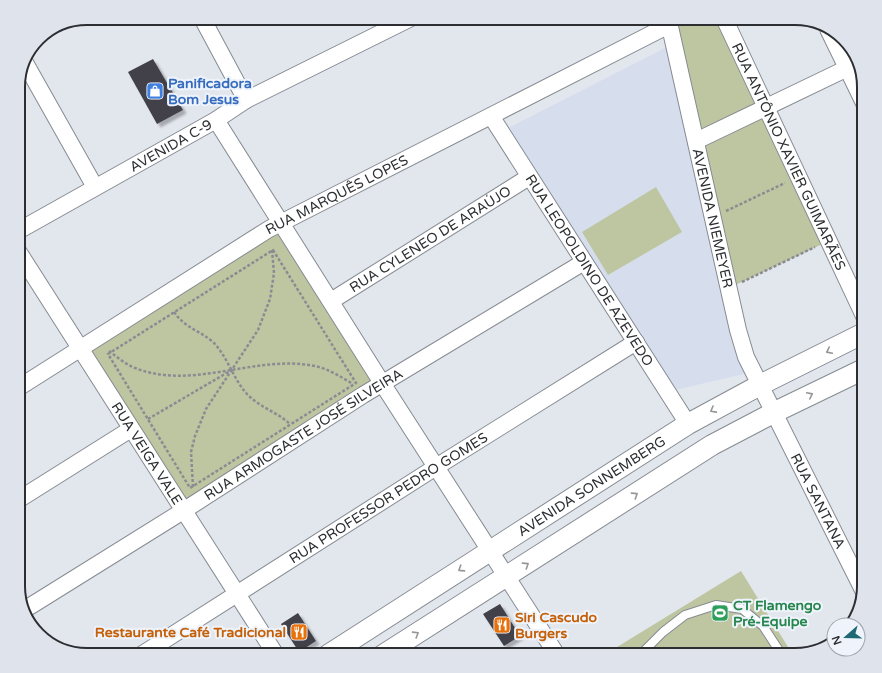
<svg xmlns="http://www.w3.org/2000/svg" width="882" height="673" font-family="'Varela Round',sans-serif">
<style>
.built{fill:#d6deed}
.green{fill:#bec6a1}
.building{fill:#424148;filter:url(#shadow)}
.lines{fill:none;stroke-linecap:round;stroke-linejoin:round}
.service-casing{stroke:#868b92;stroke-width:10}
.minor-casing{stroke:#868b92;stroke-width:18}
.tertiary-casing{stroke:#868b92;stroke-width:22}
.path{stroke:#898d92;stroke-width:2.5;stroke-dasharray:3 2;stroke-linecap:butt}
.service{stroke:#fff;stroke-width:8}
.minor{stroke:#fff;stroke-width:16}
.tertiary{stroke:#fff;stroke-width:20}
.oneway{stroke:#969698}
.labels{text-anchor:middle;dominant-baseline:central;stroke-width:4;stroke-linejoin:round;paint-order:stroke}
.shop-label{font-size:14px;font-weight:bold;fill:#366cbe;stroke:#eff4fc;text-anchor:start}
.street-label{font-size:14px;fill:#2c2e31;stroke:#eff4fc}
.leisure-label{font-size:14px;font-weight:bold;fill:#27864d;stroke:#eff4fc;text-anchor:start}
.food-label{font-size:14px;font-weight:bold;fill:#c56008;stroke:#eff4fc;text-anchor:start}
.rim{fill:none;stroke:#2c2e31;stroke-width:2}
</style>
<defs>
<filter id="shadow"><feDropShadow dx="3.5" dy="3.5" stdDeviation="1" flood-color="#0004"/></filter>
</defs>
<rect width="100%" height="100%" fill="#e2e7ee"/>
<path class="built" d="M667,47L748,373L675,390L508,128Z"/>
<path class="green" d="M668,18H724L829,241L729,288Z
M656,187L682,232L608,275L582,232Z
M277,232L373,383L186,503L89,350Z
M741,571L793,655H604Z"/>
<path class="building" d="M153,59L183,110L157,124L128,72Z
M500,604L520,636L504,646L483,614Z
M298,613L316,641L299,652L281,624Z"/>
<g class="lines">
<g class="service-casing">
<path id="service" d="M640,655L663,632L685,615L716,605L742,609L763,626L782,655"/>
</g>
<g class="minor-casing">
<g id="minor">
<path d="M202,18L246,100"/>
<path id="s1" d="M668,18L738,330L746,357L863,590"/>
<path id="s2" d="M724,18L864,316"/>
<path d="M828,29L864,103"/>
<path d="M24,61L95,187"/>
<path id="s3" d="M491,116L688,424"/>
<path d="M216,120L382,383L557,655"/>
<path d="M696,141L858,63"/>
<path id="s4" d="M18,231L216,120L246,100L411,18"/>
<path id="s5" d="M18,251L276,655"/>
<path id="s6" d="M331,301L529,177"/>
<path id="s7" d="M18,388L269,229L669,25"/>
<path d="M18,500L131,429"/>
<path id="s8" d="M24,610L183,511L363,395L584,262"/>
<path id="s9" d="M141,655L436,467L636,342"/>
</g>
</g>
<g class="tertiary-casing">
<g id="tertiary">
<path id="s10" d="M328,655L688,424L760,385L864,333"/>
<path d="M383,655L712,445L775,412L864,369"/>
</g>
</g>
<path class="path" d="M726,211L785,183
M273,250L356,383L190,488L108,354Z
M742,282L815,247
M174,312C185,328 199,330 213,342C228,357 233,379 247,394C259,407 277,412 290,424
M109,351C117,357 125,364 135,368C193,391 255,354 315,366C329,369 341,377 353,384
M148,419L230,371
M193,487L191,452L195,436L206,409L258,330L270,299L274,273L272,250"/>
<use href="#service" class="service"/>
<use href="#minor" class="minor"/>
<use href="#tertiary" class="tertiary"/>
</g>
<defs><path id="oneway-chevron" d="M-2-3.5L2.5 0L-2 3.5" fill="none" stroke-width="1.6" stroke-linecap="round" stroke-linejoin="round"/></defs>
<g class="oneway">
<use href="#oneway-chevron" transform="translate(829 351) rotate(154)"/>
<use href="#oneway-chevron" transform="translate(810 395) rotate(-26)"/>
<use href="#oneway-chevron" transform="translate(713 410) rotate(151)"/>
<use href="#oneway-chevron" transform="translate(635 495) rotate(-33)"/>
<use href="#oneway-chevron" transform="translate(526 565) rotate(-33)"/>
<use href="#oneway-chevron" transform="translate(461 569) rotate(147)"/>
<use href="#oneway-chevron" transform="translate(416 634) rotate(-32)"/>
</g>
<defs>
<g id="shop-square" transform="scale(0.9)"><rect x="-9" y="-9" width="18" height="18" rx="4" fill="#3f7fe0" stroke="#eff4fc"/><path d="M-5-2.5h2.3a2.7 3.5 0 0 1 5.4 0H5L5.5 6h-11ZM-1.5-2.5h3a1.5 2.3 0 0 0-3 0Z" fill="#fff"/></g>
<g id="stadium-square" transform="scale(0.9)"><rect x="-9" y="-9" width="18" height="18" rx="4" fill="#2e9e5b" stroke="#eff4fc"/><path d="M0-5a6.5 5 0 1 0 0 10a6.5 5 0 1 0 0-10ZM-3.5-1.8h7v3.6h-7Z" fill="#fff"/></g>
<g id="restaurant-square" transform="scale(0.9)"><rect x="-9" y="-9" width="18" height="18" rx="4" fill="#e8710a" stroke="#eff4fc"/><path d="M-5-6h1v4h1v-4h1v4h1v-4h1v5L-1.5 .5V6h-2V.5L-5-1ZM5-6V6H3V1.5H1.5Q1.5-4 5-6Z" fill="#fff"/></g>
</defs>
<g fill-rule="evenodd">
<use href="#shop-square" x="155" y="91"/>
<use href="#stadium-square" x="720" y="613"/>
<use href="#restaurant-square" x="502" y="625"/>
<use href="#restaurant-square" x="299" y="632"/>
</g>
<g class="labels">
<g class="shop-label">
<text x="168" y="83">Panificadora<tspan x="168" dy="16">Bom Jesus</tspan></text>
</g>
<g class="street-label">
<text stroke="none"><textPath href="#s4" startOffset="175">AVENIDA C-9</textPath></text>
<text stroke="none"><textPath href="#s2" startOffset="153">RUA ANTÔNIO XAVIER GUIMARÃES</textPath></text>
<text stroke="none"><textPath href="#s7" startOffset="373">RUA MARQUÊS LOPES</textPath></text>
<text stroke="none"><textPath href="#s1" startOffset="205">AVENIDA NIEMEYER</textPath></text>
<text stroke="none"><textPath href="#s6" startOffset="117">RUA CYLENEO DE ARAÚJO</textPath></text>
<text stroke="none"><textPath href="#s3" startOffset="183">RUA LEOPOLDINO DE AZEVEDO</textPath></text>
<text stroke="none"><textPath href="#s8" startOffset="330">RUA ARMOGASTE JOSÉ SILVEIRA</textPath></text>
<text stroke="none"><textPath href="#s5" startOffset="240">RUA VEIGA VALE</textPath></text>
<text stroke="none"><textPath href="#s10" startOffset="313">AVENIDA SONNEMBERG</textPath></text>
<text stroke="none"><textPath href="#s9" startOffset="293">RUA PROFESSOR PEDRO GOMES</textPath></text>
<text stroke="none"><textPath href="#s1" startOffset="509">RUA SANTANA</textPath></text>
</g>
<g class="leisure-label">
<text x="733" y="605">CT Flamengo<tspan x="733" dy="16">Pré-Equipe</tspan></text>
</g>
<g class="food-label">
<text x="515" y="617">Siri Cascudo<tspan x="515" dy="16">Burgers</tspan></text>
<text x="286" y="632" text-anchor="end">Restaurante Café Tradicional</text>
</g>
</g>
<path d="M0 0H882V673H0ZM87 25H795A62 62 0 0 1 857 87V586A62 62 0 0 1 795 648H87A62 62 0 0 1 25 586V87A62 62 0 0 1 87 25Z" fill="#dfe4ec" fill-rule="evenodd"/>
<path class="rim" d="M87 25H795A62 62 0 0 1 857 87V586A62 62 0 0 1 795 648H87A62 62 0 0 1 25 586V87A62 62 0 0 1 87 25Z"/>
<g transform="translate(846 637) rotate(250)"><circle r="19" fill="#eff4fc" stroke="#a1a5ab"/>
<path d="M0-3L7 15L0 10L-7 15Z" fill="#1e6973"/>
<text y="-6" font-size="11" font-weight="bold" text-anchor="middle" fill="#2c2e31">N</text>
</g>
</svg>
